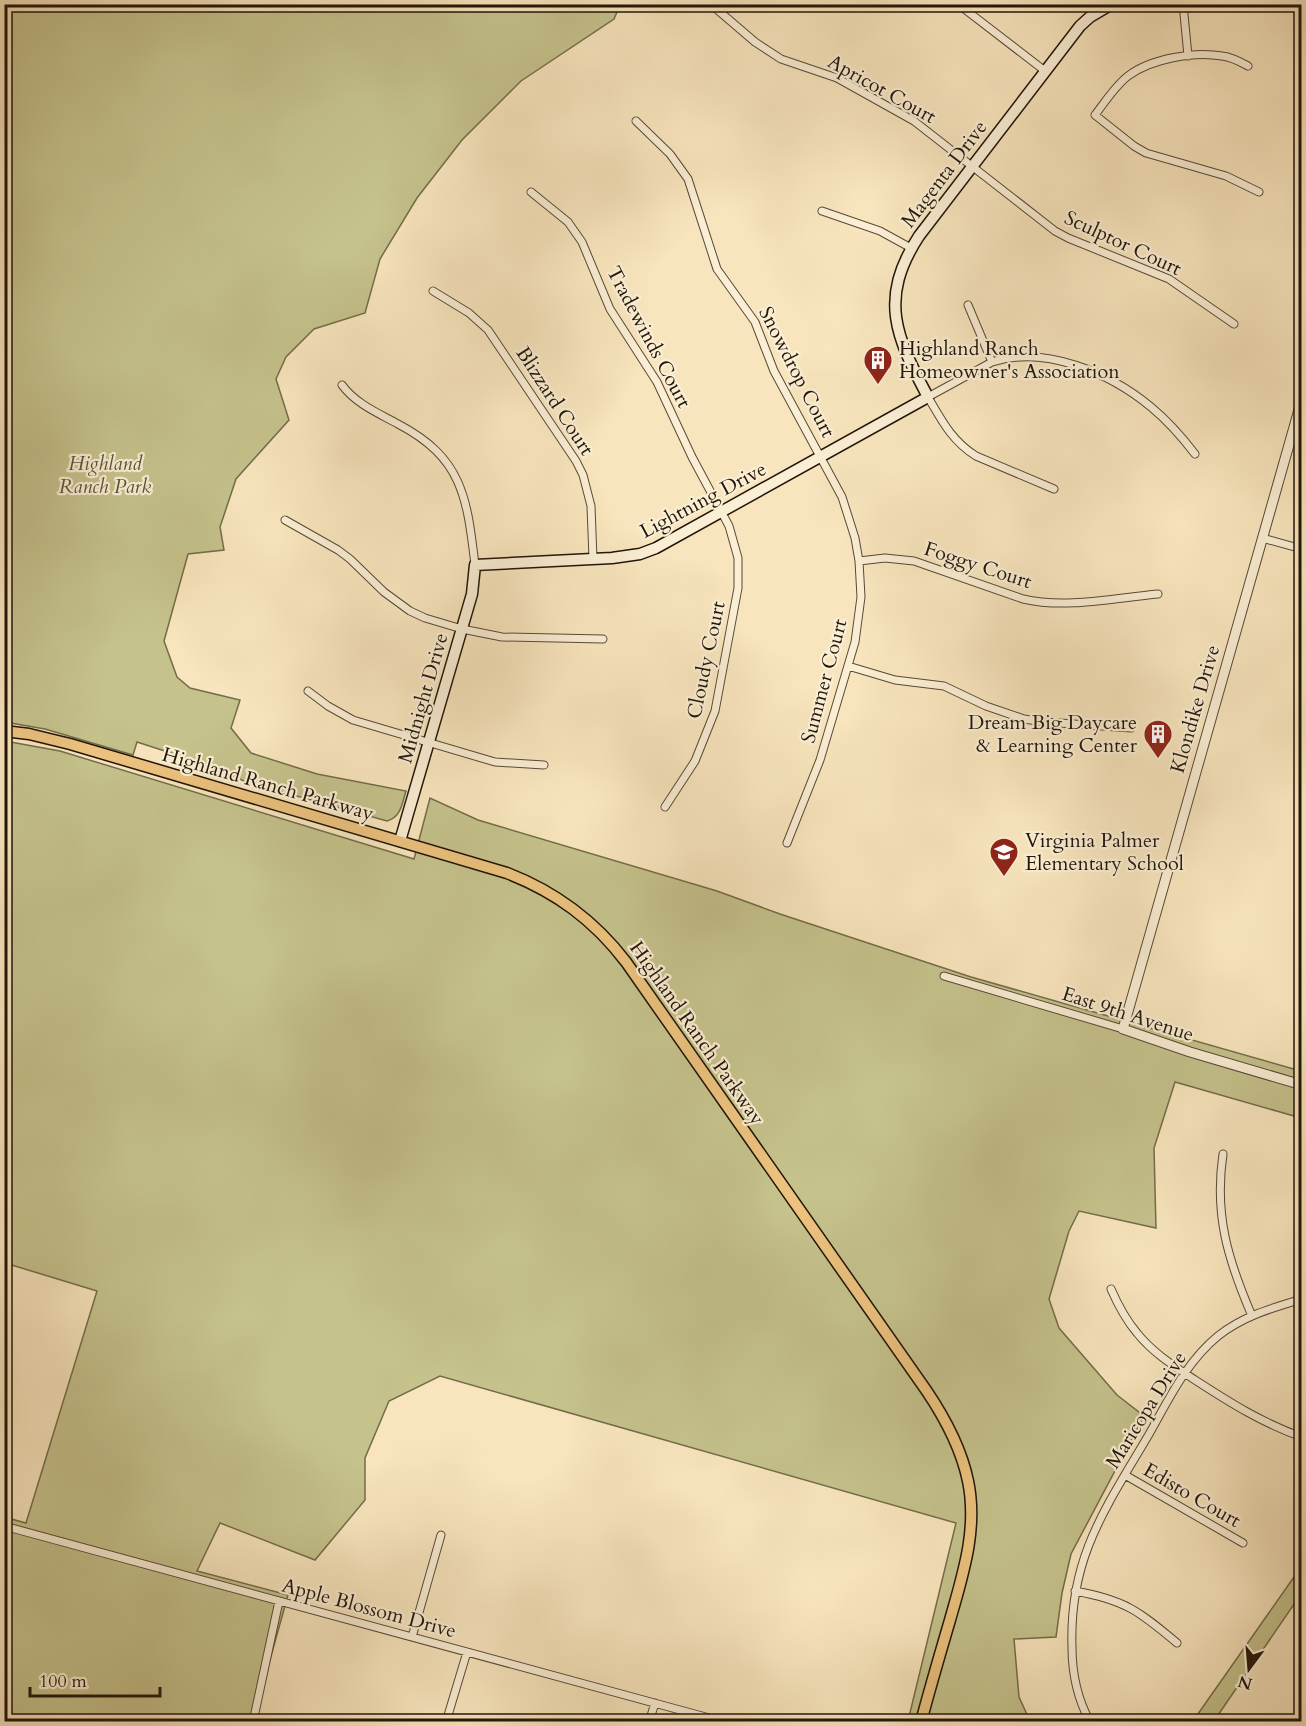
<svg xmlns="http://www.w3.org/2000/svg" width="1306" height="1726" font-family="Cardo,serif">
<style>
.green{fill:#c5c28c;stroke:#736c4a;stroke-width:1.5}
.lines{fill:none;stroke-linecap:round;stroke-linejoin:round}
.minor-casing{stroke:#574935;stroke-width:9}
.tertiary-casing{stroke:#574935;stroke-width:11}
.secondary-casing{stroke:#211508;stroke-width:13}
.primary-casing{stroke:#211508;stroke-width:13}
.minor{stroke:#faeed4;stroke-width:7}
.tertiary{stroke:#faeed4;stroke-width:9}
.secondary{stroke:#faeed4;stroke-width:10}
.primary{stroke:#ecc27e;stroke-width:10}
.labels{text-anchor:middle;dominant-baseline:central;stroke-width:4.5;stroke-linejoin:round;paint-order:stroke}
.street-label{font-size:20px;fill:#211508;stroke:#faeed4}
.poi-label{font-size:20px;fill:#211508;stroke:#faeed4;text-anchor:start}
.park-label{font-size:20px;font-style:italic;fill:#5a5236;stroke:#faeed4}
</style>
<rect width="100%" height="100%" fill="#f8e5bd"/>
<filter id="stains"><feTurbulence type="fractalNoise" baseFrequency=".00333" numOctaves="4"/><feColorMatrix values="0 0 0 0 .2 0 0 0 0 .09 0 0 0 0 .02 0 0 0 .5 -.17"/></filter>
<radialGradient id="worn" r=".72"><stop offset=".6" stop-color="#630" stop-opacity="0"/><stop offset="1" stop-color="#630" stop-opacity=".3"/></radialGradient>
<path class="green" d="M4,5H620L614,19L521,81L462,140L417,198L380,259L365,313L314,329L286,357L276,379L289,420L236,479L220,527L224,550L188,554L164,641L177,677L190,688L240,700L231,728L251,753L317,774L406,791C402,804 401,817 387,821L246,782L211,766L137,742L133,755L45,729L5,722Z
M5,741L60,751L414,859L430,798L478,820L717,891L780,914L971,977L1301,1071V1118L1175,1082L1154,1148L1156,1228L1079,1211L1069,1231L1049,1299L1059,1328L1117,1395L1144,1416L1071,1554L1062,1593L1056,1637L1014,1639L1019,1697L1030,1721H908L956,1523L440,1376L389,1401L365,1458V1500L315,1560L220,1523L197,1571L288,1595L253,1721H5L4,1517L26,1523L97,1291L5,1263Z
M1301,1567V1594L1214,1721H1193Z"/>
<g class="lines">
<g class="minor-casing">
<path id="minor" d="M958,4L1045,71
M1183,4L1188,56
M713,6L755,42L781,59L837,78L914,121L1055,231L1068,238L1169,279L1234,324
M1248,66C1239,61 1231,57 1222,56C1194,51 1150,59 1128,76C1115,86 1105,102 1095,115L1134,146L1146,153L1226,176L1259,192
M636,121L670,154L688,179L717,269L755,322L774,371L842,497L855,538L859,561L861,597L855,642L820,760L787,843
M531,192L568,222L582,242L610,309L657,382L692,457L729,526L738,558V588L715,711L695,761L665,807
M822,211L880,231L911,248
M433,291L469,313L488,330L576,461L583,475L591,506L593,559
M968,305L992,362
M342,385C356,404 378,413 398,424C463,458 467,498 475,565
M1054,489L976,456C952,441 942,421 928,397L992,362C1045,345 1110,373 1151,407C1168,421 1182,437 1195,454
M285,520L338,550L350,559L384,592L410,611L425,618L462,629L502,637L603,639
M1262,538L1302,549
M859,561L885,558L914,561L1023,599C1066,609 1114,598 1158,594
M848,666L895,680L944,686L986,706L1024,719L1045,722L1131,728
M308,691L328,706L353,720L495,762L544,765
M944,976L1123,1029
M1223,1154C1214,1215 1228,1260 1252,1316
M1111,1289C1118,1305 1126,1320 1137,1333C1153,1353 1174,1366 1195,1380C1229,1402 1262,1423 1302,1437
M1125,1475L1243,1543
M4,1526L724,1722
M1075,1591C1125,1600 1139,1611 1177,1643
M412,1637L441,1535
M1301,1696H1302
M253,1722L279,1601
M446,1722L467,1652
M649,1722L655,1703
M1090,1722C1077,1698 1072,1674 1072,1647C1069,1558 1105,1509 1148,1436C1168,1401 1186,1362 1218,1336C1243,1316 1272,1308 1302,1299"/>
</g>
<g class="tertiary-casing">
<path id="tertiary" d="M1302,399L1123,1029L1190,1052L1302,1085"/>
</g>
<g class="secondary-casing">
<path id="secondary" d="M400,841L472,594L475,565L612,558L640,554L656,548L928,397C896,337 878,299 919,236L1080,26L1090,17L1112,4"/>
</g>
<g class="primary-casing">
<path id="primary" d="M4,731L29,734L70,744L507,873C556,892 594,920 626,962L926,1390C945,1418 961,1447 968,1481C978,1529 963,1574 950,1620C940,1654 930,1688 921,1722"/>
</g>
<use href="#minor" class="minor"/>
<use href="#tertiary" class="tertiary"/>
<use href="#secondary" class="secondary"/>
<use href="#primary" class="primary"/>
</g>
<defs>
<g id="building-pin" transform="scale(1.5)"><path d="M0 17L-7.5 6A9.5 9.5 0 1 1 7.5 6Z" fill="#8f2418" stroke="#faeed4"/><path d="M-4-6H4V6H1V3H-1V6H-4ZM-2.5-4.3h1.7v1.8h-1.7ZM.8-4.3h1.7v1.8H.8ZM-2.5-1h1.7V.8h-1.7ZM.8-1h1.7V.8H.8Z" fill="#fff"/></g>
<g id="school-pin" transform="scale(1.5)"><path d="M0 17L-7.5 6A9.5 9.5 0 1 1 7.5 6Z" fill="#8f2418" stroke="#faeed4"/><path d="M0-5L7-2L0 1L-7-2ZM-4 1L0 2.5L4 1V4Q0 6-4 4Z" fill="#fff"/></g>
</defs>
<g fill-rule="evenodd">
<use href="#building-pin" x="878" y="360"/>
<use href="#building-pin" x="1158" y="734"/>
<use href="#school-pin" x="1004" y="852"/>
</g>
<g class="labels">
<g class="street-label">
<text transform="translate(882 89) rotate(29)">Apricot Court</text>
<text transform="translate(944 174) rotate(-53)">Magenta Drive</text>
<text transform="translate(1123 243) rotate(25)">Sculptor Court</text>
<text transform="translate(649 337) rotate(62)">Tradewinds Court</text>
<text transform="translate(797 372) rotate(63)">Snowdrop Court</text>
<text transform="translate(555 401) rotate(57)">Blizzard Court</text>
<text transform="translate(703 500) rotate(-28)">Lightning Drive</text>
<text transform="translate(978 565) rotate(18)">Foggy Court</text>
<text transform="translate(706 660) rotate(-78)">Cloudy Court</text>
<text transform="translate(824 681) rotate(-75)">Summer Court</text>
<text transform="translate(423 698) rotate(-74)">Midnight Drive</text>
<text transform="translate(1195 709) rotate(-74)">Klondike Drive</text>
<text transform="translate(268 784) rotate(16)">Highland Ranch Parkway</text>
<text transform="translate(1128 1014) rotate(18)">East 9th Avenue</text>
<text transform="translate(697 1033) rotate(55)">Highland Ranch Parkway</text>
<text transform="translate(1146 1410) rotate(-58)">Maricopa Drive</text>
<text transform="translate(1192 1495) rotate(30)">Edisto Court</text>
<text transform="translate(369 1608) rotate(15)">Apple Blossom Drive</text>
</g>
<g class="poi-label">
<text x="899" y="348">Highland Ranch<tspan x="899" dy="23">Homeowner's Association</tspan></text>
<text x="1137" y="722" text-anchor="end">Dream Big Daycare<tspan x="1137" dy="23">&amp; Learning Center</tspan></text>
<text x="1025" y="840">Virginia Palmer<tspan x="1025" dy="23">Elementary School</tspan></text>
</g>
<g class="park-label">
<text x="105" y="463">Highland<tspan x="105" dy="23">Ranch Park</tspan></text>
</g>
</g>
<rect width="1306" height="1726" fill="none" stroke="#f8e5bd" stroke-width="24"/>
<rect x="6" y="6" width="1294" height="1714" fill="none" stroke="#211508" stroke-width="3"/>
<rect x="12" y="12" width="1282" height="1702" fill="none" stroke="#211508" stroke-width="1.5"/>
<g transform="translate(1249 1669) rotate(196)" stroke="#faeed4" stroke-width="4.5" paint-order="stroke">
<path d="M0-4.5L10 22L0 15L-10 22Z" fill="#211508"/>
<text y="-9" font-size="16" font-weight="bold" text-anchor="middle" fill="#211508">N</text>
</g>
<path d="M30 1687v9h130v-9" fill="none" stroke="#211508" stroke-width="3"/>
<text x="39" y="1687" font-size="18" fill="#211508" stroke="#faeed4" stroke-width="4.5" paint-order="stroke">100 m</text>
<rect width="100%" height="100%" filter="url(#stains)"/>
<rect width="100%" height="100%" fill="url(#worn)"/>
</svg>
